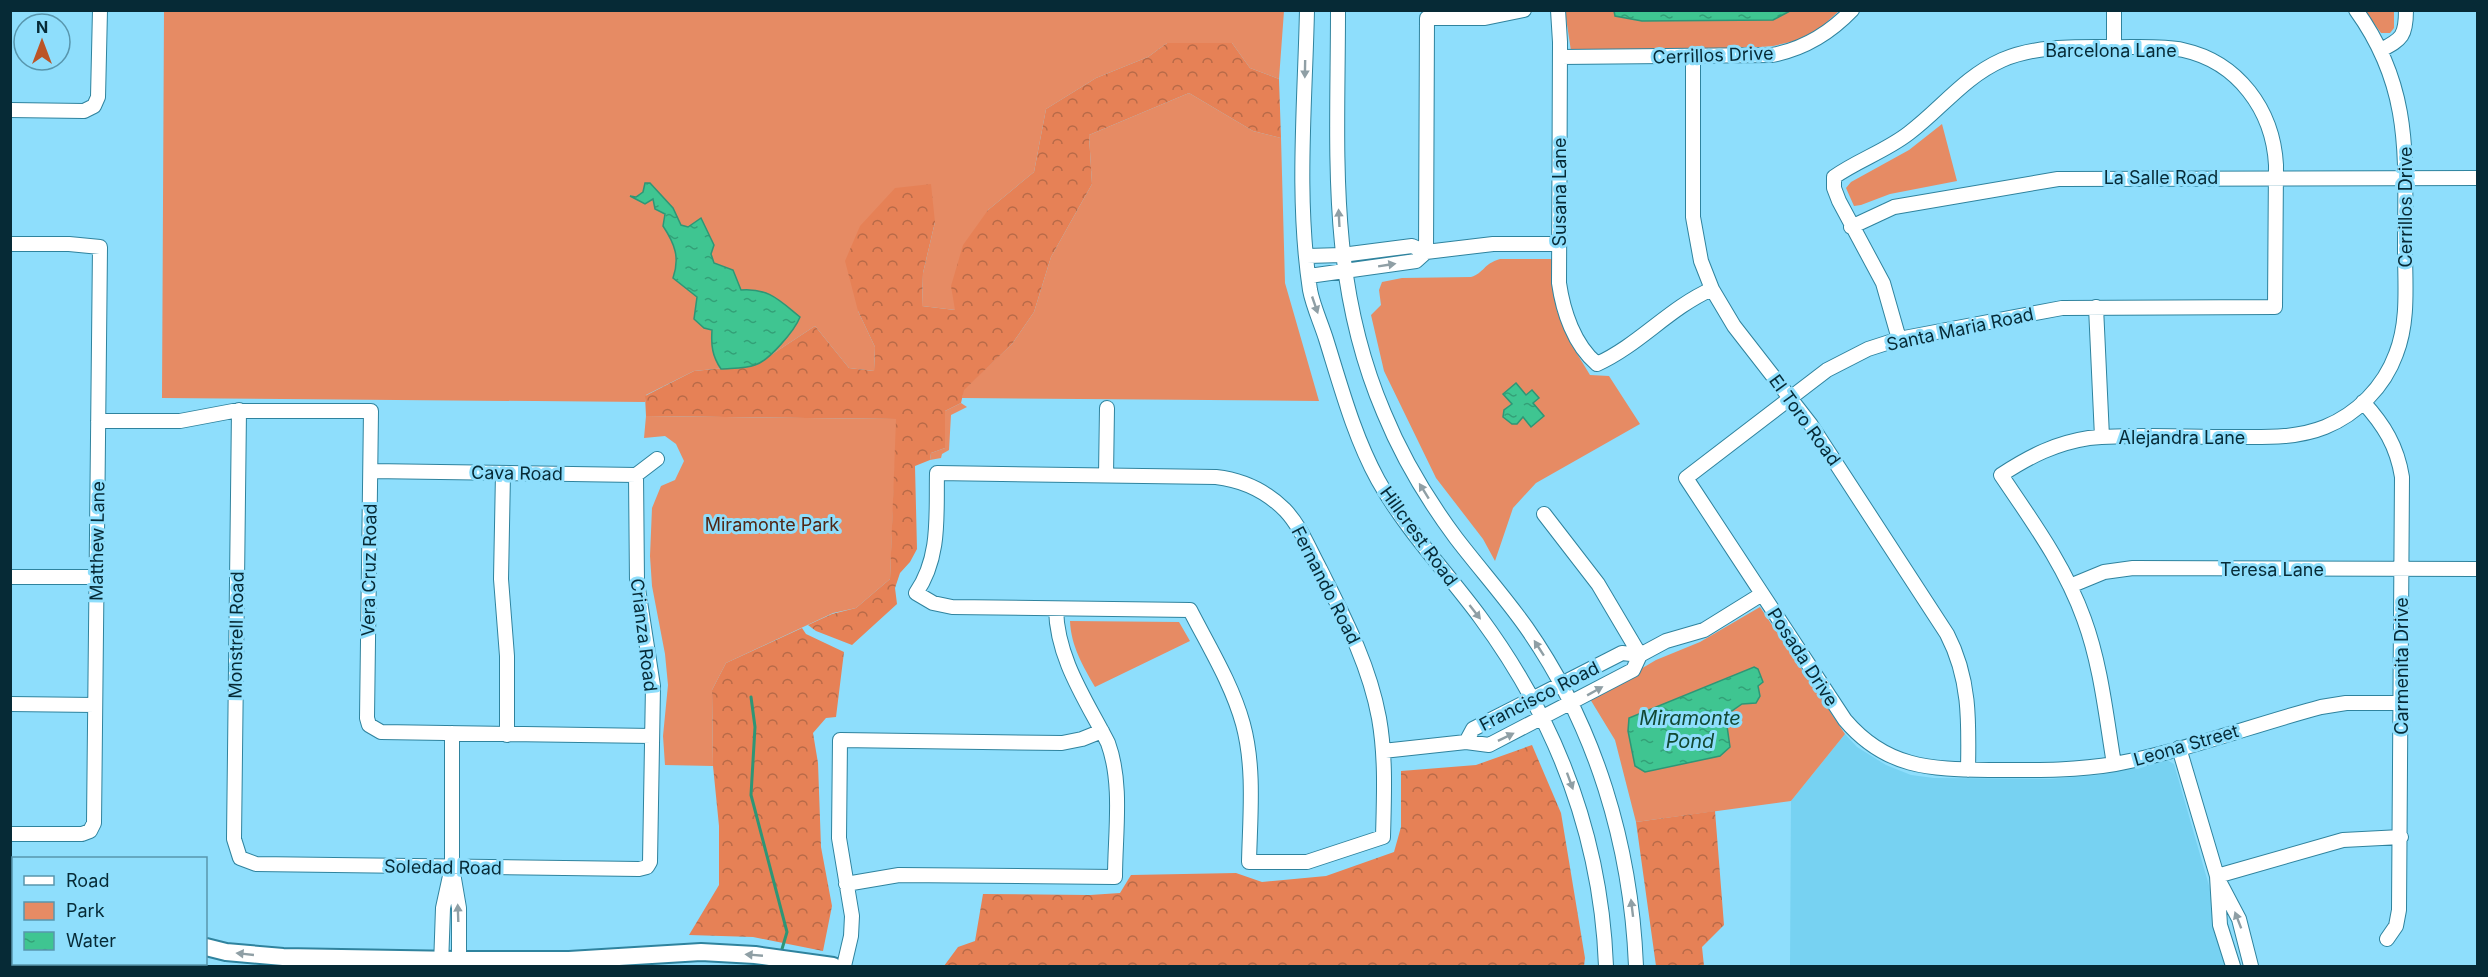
<svg xmlns="http://www.w3.org/2000/svg" width="2488" height="977" font-family="Inter,sans-serif">
<style>
.built{fill:#77d2f2}
.green{fill:#e68b64}
.forest{fill:url(#forest-crowns)}
.water{fill:url(#water-ripples);stroke:#2e9676;stroke-width:1.5}
.lines{fill:none;stroke-linecap:round;stroke-linejoin:round}
.stream{stroke:#2e9676;stroke-width:3}
.minor-casing{stroke:#2f839e;stroke-width:16}
.major-casing{stroke:#2f839e;stroke-width:20}
.minor{stroke:#fff;stroke-width:14}
.major{stroke:#fff;stroke-width:16}
.oneway{fill:#8f9fa5}
.labels{text-anchor:middle;dominant-baseline:central;stroke-width:6;stroke-linejoin:round;paint-order:stroke}
.street-label{font-size:18px;fill:#062a36;stroke:#8edefc}
.park-label{font-size:18px;fill:#502716;stroke:#8edefc}
.water-label{font-size:20px;font-style:italic;fill:#134934;stroke:#8edefc}
</style>
<defs>
<pattern id="forest-crowns" width="20" height="18" patternUnits="userSpaceOnUse" patternTransform="scale(1.5)"><rect width="20" height="18" fill="#e68156"/><path d="M2 6a3 3 0 1 1 6 0M12 15a3 3 0 1 1 6 0" fill="none" stroke="#b86a48"/></pattern>
<pattern id="water-ripples" width="26" height="14" patternUnits="userSpaceOnUse" patternTransform="scale(1.5)"><rect width="26" height="14" fill="#3fc591"/><path d="M2 4q2-2 4 0t4 0M15 11q2-2 4 0t4 0" fill="none" stroke="#33a077"/></pattern>
</defs>
<rect width="100%" height="100%" fill="#8edefc"/>
<path class="built" d="M1845,734L1857,747L1886,765L1911,775L1934,778L2050,779L2099,775L2167,760L2174,764L2216,910L2228,966H1790L1791,801Z"/>
<path class="green" d="M164,11H1284L1279,79L1250,68L1232,43H1167L1148,57L1096,78L1046,109L1034,172L988,210L955,310L922,306L923,273L935,222L858,311L875,347L874,371L849,368L815,326L756,365L694,371L646,395L645,402L162,398Z
M1565,11H1839L1819,29L1795,41L1773,46L1737,49L1571,51Z
M2365,11H2394V28L2390,33H2381Z
M1189,93L1253,131L1281,138L1285,283L1319,401L962,398L963,390L1012,344L1034,312L1051,257L1092,184L1089,135Z
M1942,124L1957,181L1890,194L1861,205L1854,206L1846,188L1851,182L1909,150Z
M1500,259H1552L1557,311L1576,352L1590,375L1609,376L1640,424L1536,483L1513,508L1495,561L1483,539L1436,478L1384,371L1371,315L1381,305L1379,290L1382,282L1402,278L1471,277C1484,273 1483,264 1500,259Z
M961,403L967,407L951,415L949,450L942,454L941,458L930,460L931,453L945,448V411Z
M646,416L897,419L890,579L856,608L833,613L726,663L712,690L713,766L665,765L663,736L668,685L665,654L652,586L650,556L652,508L661,486L675,480L684,461L676,444L665,436L644,438Z
M1760,607L1845,734L1791,801L1636,822L1615,740L1590,699L1656,660L1700,642Z
M1070,621L1179,622L1190,641L1095,687C1083,666 1071,646 1070,621Z"/>
<path class="forest" d="M1167,43H1232L1250,68L1279,79L1281,138L1253,131L1189,93L1089,135L1092,184L1051,257L1034,312L1012,344L964,390L961,403L945,411V448L931,453L930,460L915,466L917,549L910,562L900,573L895,588L897,604L852,645L816,631L808,625L832,614L856,608L890,579L896,419L646,416L645,396L694,371L756,365L815,326L849,368L874,371L875,347L858,311L845,261L860,226L895,188L931,184L935,222L923,273L922,306L955,310L951,286L963,245L988,210L1034,172L1046,109L1096,78L1148,57Z
M802,628L806,634L844,652L836,717L826,718L813,733L818,763L821,847L832,906L823,951L753,937L689,935L719,885V826L713,766L712,690L726,663Z
M1532,745L1561,813L1585,958L1584,966H944L958,947L975,941L983,894L1090,895L1120,893L1131,875L1236,873L1262,882L1326,876L1394,852L1401,827V771L1476,765Z
M1715,811L1724,925L1702,947L1704,966H1656L1636,822Z"/>
<path class="water" d="M1614,11V10L1790,11L1773,20L1642,21L1615,16Z
M645,183H650L673,208L681,225L688,227L701,218L714,245L711,254L714,263L733,270L741,290C769,288 779,300 800,317C795,330 769,361 755,365C745,369 731,368 721,369C712,356 711,345 712,330L704,328L694,319L697,297L673,278C680,258 675,244 663,226L665,214L655,209L653,199L645,204L630,196L636,197L643,192Z
M1516,383L1526,395L1532,390L1539,398L1533,403L1544,416L1531,427L1523,417L1517,424H1512L1503,417L1504,410L1512,404L1503,394Z
M1754,667L1758,669L1763,682L1758,686L1760,696L1756,703L1742,704L1729,713L1727,726L1730,747L1720,756L1645,772L1635,766L1628,731L1629,718Z"/>
<g class="lines">
<path class="stream" d="M751,697L755,727L751,795L787,932L782,949"/>
<g class="minor-casing">
<path id="minor" d="M1307,10C1305,103 1296,198 1310,290C1313,306 1321,323 1326,339C1341,387 1354,436 1378,480C1406,530 1446,571 1480,617C1556,720 1601,837 1606,966
M1338,10C1338,151 1327,280 1384,413C1402,457 1427,499 1456,538C1479,568 1504,596 1526,627C1596,727 1631,845 1636,966
M1558,10L1560,42L1559,283C1563,311 1574,345 1597,364C1639,345 1669,308 1712,289
M2114,48V10
M2381,50C2402,39 2406,36 2406,10
M1560,57L1772,55C1804,49 1829,34 1852,10
M1693,57V217L1701,261L1712,289L1734,326L1811,425L1947,634C1970,678 1969,721 1968,770
M10,110L84,111L94,106L98,97L100,10
M1851,227L1894,207L2058,179L2478,178
M10,244H69L100,247L94,823L90,831L82,834H10
M1426,252L1427,18H1485L1524,10
M1307,256L1342,255L1412,246L1426,252L1493,244H1559
M1309,276L1416,261L1426,252
M2096,307L2102,437
M1899,339L1883,283L1839,201L1834,188V177C1858,160 1886,151 1909,133C1941,109 1964,77 2002,60C2035,46 2070,47 2105,47C2131,48 2158,45 2183,50C2238,62 2273,110 2276,165L2275,307L2062,308L1899,339L1868,349L1827,370L1686,478L1845,720C1886,768 1929,769 1989,770C2031,770 2073,771 2115,764C2185,751 2253,725 2321,707L2346,703H2401
M2363,402C2384,425 2397,446 2402,477L2399,910L2396,926L2387,939
M239,410L234,839L240,858L256,864L639,869L647,867L650,862L653,686L637,582L636,475
M98,421H180L233,411H371L367,718L369,725L381,732L652,736
M371,471L636,475L657,459
M503,473L501,579L507,656V735
M937,473L1216,477C1242,480 1266,491 1285,510C1301,527 1309,549 1320,569C1344,617 1369,664 1379,718C1386,758 1384,797 1383,837L1307,862H1249C1250,817 1255,768 1243,724C1232,684 1209,647 1190,610L952,607L933,603L916,593C941,557 936,514 937,473Z
M1106,475L1107,408
M1544,514L1598,584L1640,655
M10,577H96
M2070,586L2104,572L2133,568L2478,569
M10,704L95,705
M452,733V867L459,908V966
M1466,742L1473,729L1622,653L1640,655L1666,641L1704,630L1762,594
M2179,748L2217,876L2220,925L2233,966
M1383,751L1466,742L1489,745L1633,670L1640,655
M2114,764C2106,716 2101,665 2084,619C2065,566 2032,521 2001,475C2030,456 2056,443 2089,438C2136,434 2184,437 2231,437C2263,437 2295,439 2325,427C2357,414 2384,387 2396,354C2409,321 2405,284 2405,250C2405,158 2413,89 2356,10
M2217,876L2343,840L2401,837
M2219,881L2239,919L2251,966
M846,884L899,875L1115,877C1115,834 1123,784 1108,743C1086,700 1057,659 1056,609
M441,966L443,908L450,876
M844,966L851,936L852,916L839,838L840,740L1062,743L1082,739L1102,731"/>
</g>
<g class="major-casing">
<path id="major" d="M10,915L14,916
M10,945L14,946
M206,947L226,952L283,957L459,960H569L701,952L755,955L833,966
M123,964L134,966"/>
</g>
<use href="#minor" class="minor"/>
<use href="#major" class="major"/>
</g>
<defs><path id="oneway-solid" d="M-6-.8H1V-3.2L6.5 0L1 3.2V.8H-6Z" transform="scale(1.5)"/></defs>
<g class="oneway">
<use href="#oneway-solid" transform="translate(1305 69) rotate(91)"/>
<use href="#oneway-solid" transform="translate(1339 218) rotate(-93)"/>
<use href="#oneway-solid" transform="translate(1387 265) rotate(-9)"/>
<use href="#oneway-solid" transform="translate(1315 305) rotate(71)"/>
<use href="#oneway-solid" transform="translate(1424 491) rotate(-122)"/>
<use href="#oneway-solid" transform="translate(1475 612) rotate(52)"/>
<use href="#oneway-solid" transform="translate(1539 648) rotate(-123)"/>
<use href="#oneway-solid" transform="translate(1595 691) rotate(-29)"/>
<use href="#oneway-solid" transform="translate(1506 737) rotate(-26)"/>
<use href="#oneway-solid" transform="translate(1570 781) rotate(70)"/>
<use href="#oneway-solid" transform="translate(1632 908) rotate(-97)"/>
<use href="#oneway-solid" transform="translate(458 913) rotate(-92)"/>
<use href="#oneway-solid" transform="translate(2238 920) rotate(-111)"/>
<use href="#oneway-solid" transform="translate(245 954) rotate(-174)"/>
<use href="#oneway-solid" transform="translate(754 955) rotate(-175)"/>
</g>
<g class="labels">
<g class="street-label">
<text x="2111" y="50">Barcelona Lane</text>
<text transform="translate(1713 55) rotate(-2)">Cerrillos Drive</text>
<text x="2161" y="177">La Salle Road</text>
<text transform="translate(1559 192) rotate(-90)">Susana Lane</text>
<text transform="translate(2405 207) rotate(-90)">Cerrillos Drive</text>
<text transform="translate(1960 329) rotate(-12)">Santa Maria Road</text>
<text transform="translate(1805 420) rotate(54)">El Toro Road</text>
<text x="2182" y="437">Alejandra Lane</text>
<text transform="translate(517 473) rotate(1)">Cava Road</text>
<text transform="translate(1419 536) rotate(54)">Hillcrest Road</text>
<text transform="translate(97 541) rotate(-89)">Matthew Lane</text>
<text x="2272" y="569">Teresa Lane</text>
<text transform="translate(369 570) rotate(-89)">Vera Cruz Road</text>
<text transform="translate(1326 585) rotate(63)">Fernando Road</text>
<text transform="translate(236 635) rotate(-89)">Monstrell Road</text>
<text transform="translate(644 635) rotate(83)">Crianza Road</text>
<text transform="translate(1803 657) rotate(57)">Posada Drive</text>
<text transform="translate(2401 666) rotate(-90)">Carmenita Drive</text>
<text transform="translate(1539 696) rotate(-27)">Francisco Road</text>
<text transform="translate(2186 745) rotate(-16)">Leona Street</text>
<text transform="translate(443 867) rotate(1)">Soledad Road</text>
</g>
<g class="park-label">
<text x="772" y="524">Miramonte Park</text>
</g>
<g class="water-label">
<text x="1690" y="718">Miramonte<tspan x="1690" dy="23">Pond</tspan></text>
</g>
</g>
<rect width="2488" height="977" fill="none" stroke="#062a36" stroke-width="24"/>
<rect x="12" y="857" width="195" height="108" fill="#8edefc" stroke="#5896ad" stroke-width="1.5"/>
<rect x="24" y="876" width="30" height="9" fill="#ffffff" stroke="#5896ad" stroke-width="1.5"/>
<text x="66" y="887" font-size="18" fill="#062a36">Road</text>
<rect x="24" y="902" width="30" height="18" fill="#e68b64" stroke="#5896ad" stroke-width="1.5"/>
<text x="66" y="917" font-size="18" fill="#062a36">Park</text>
<rect x="24" y="932" width="30" height="18" fill="url(#water-ripples)" stroke="#5896ad" stroke-width="1.5"/>
<text x="66" y="947" font-size="18" fill="#062a36">Water</text>
<g transform="translate(42 42)"><circle r="28" fill="#8edefc" stroke="#5896ad" stroke-width="1.5"/>
<path d="M0-4.5L10 22L0 15L-10 22Z" fill="#bb5526"/>
<text y="-9" font-size="16" font-weight="bold" text-anchor="middle" fill="#062a36">N</text>
</g>
</svg>
